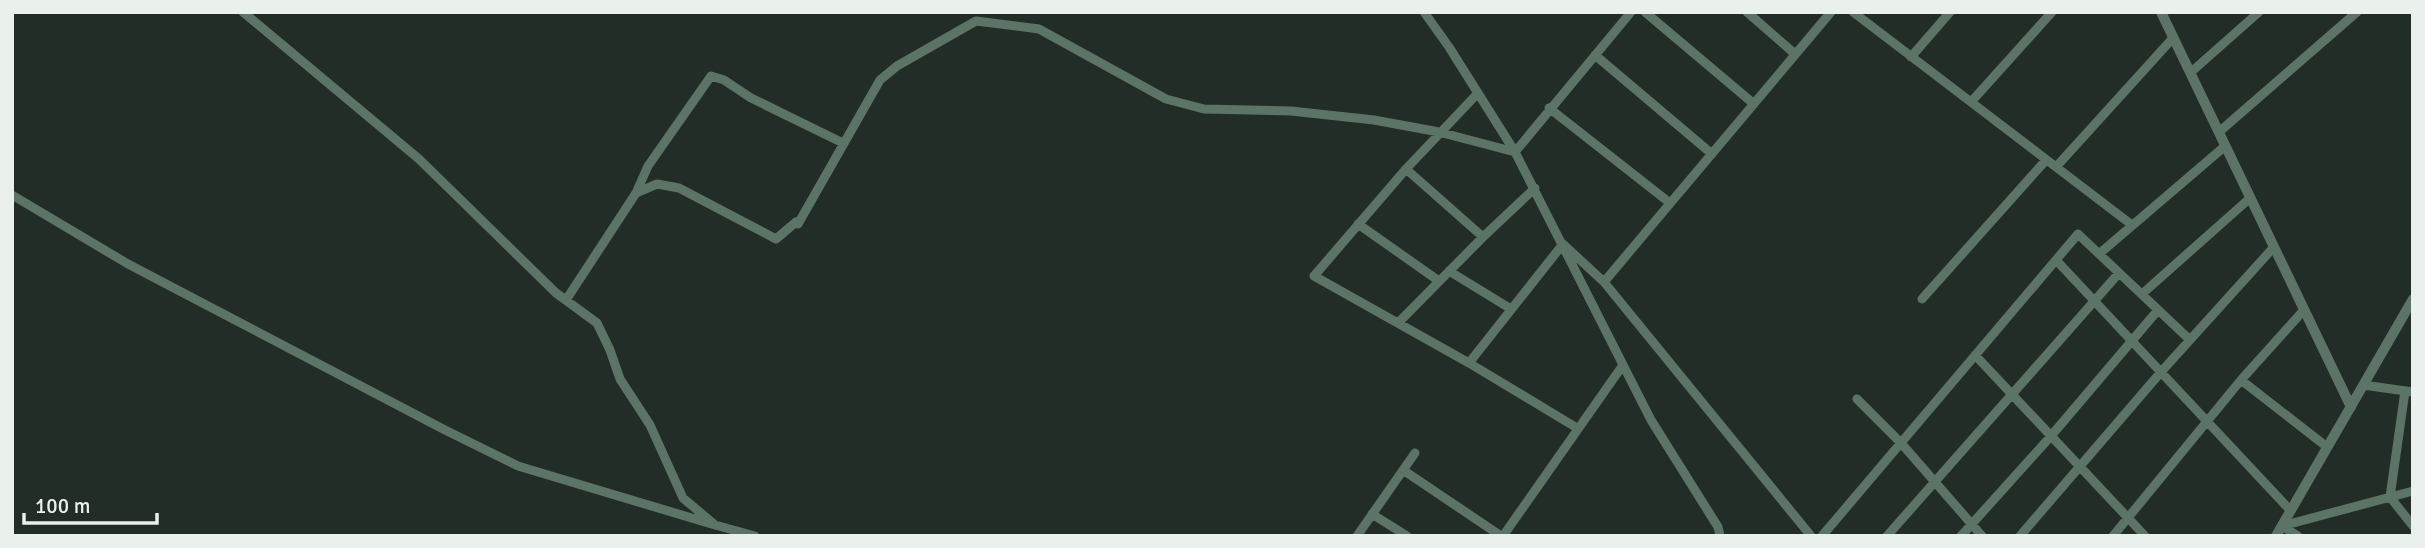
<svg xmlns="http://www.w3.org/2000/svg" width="2425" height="548" font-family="Signika,sans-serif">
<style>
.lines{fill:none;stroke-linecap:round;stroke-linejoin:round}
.minor{stroke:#5c7465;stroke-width:9}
.tertiary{stroke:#5c7465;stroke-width:10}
</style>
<rect width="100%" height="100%" fill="#232d27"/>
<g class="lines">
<path class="minor" d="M243,12L419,159L556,293L597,323L610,350L620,379L650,425L683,498L715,525L755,536
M1424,12L1449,47L1515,152L1651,420L1718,527L1720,536
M1645,12L1754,104
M1747,12L1795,54
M1853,12L2132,225
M1595,55L1712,154
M1911,57L1950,12
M2190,73L2259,12
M1478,93L1406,169L1314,276L1469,363L1577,428
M1971,102L2052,12
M1549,108L1670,203
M2219,132L2357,12
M2056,167L2173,38
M1406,169L1483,237
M636,193L657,184L679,188L776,239L796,222L798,224L880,80L897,66L976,21L1039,29L1166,99L1204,109L1291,111L1374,120L1439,132L1515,152L1631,12
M12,195L128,264L445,430L518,466L715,525
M1358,224L1439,281
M2099,254L2224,147
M2056,260L2290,510
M1449,271L1511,309
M1604,282L1831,12
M2142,294L2249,199
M1922,299L2046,160
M566,300L636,193L648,166L711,76L724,80L751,98L843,143
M1398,323L1483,237L1535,188
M1975,355L2145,536
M1469,363L1563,244L1604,282L1811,536
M2241,380L2327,447
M2363,385L2413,392
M2405,391L2390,497L2413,526
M1857,399L1901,443L1982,536
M1403,470L1501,536
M1372,514L1407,536
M2282,526L2413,491
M2282,526L2298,536
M1357,536L1415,453
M1503,536L1623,365
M1822,536L2078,234L2190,340
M1887,536L2119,273
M1961,536L2051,436L2158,310
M2020,536L2161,372L2273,248
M2113,536L2241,380L2303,311"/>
<path class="tertiary" d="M2161,12L2351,407
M2276,536L2413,299"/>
</g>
<rect width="2425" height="548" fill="none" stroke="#eaf0ec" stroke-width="28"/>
<path d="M24 513v10h133v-10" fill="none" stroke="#eaf0ec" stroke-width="3.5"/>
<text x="35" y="513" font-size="21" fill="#eaf0ec" stroke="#232d27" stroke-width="5" paint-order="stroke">100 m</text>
</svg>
